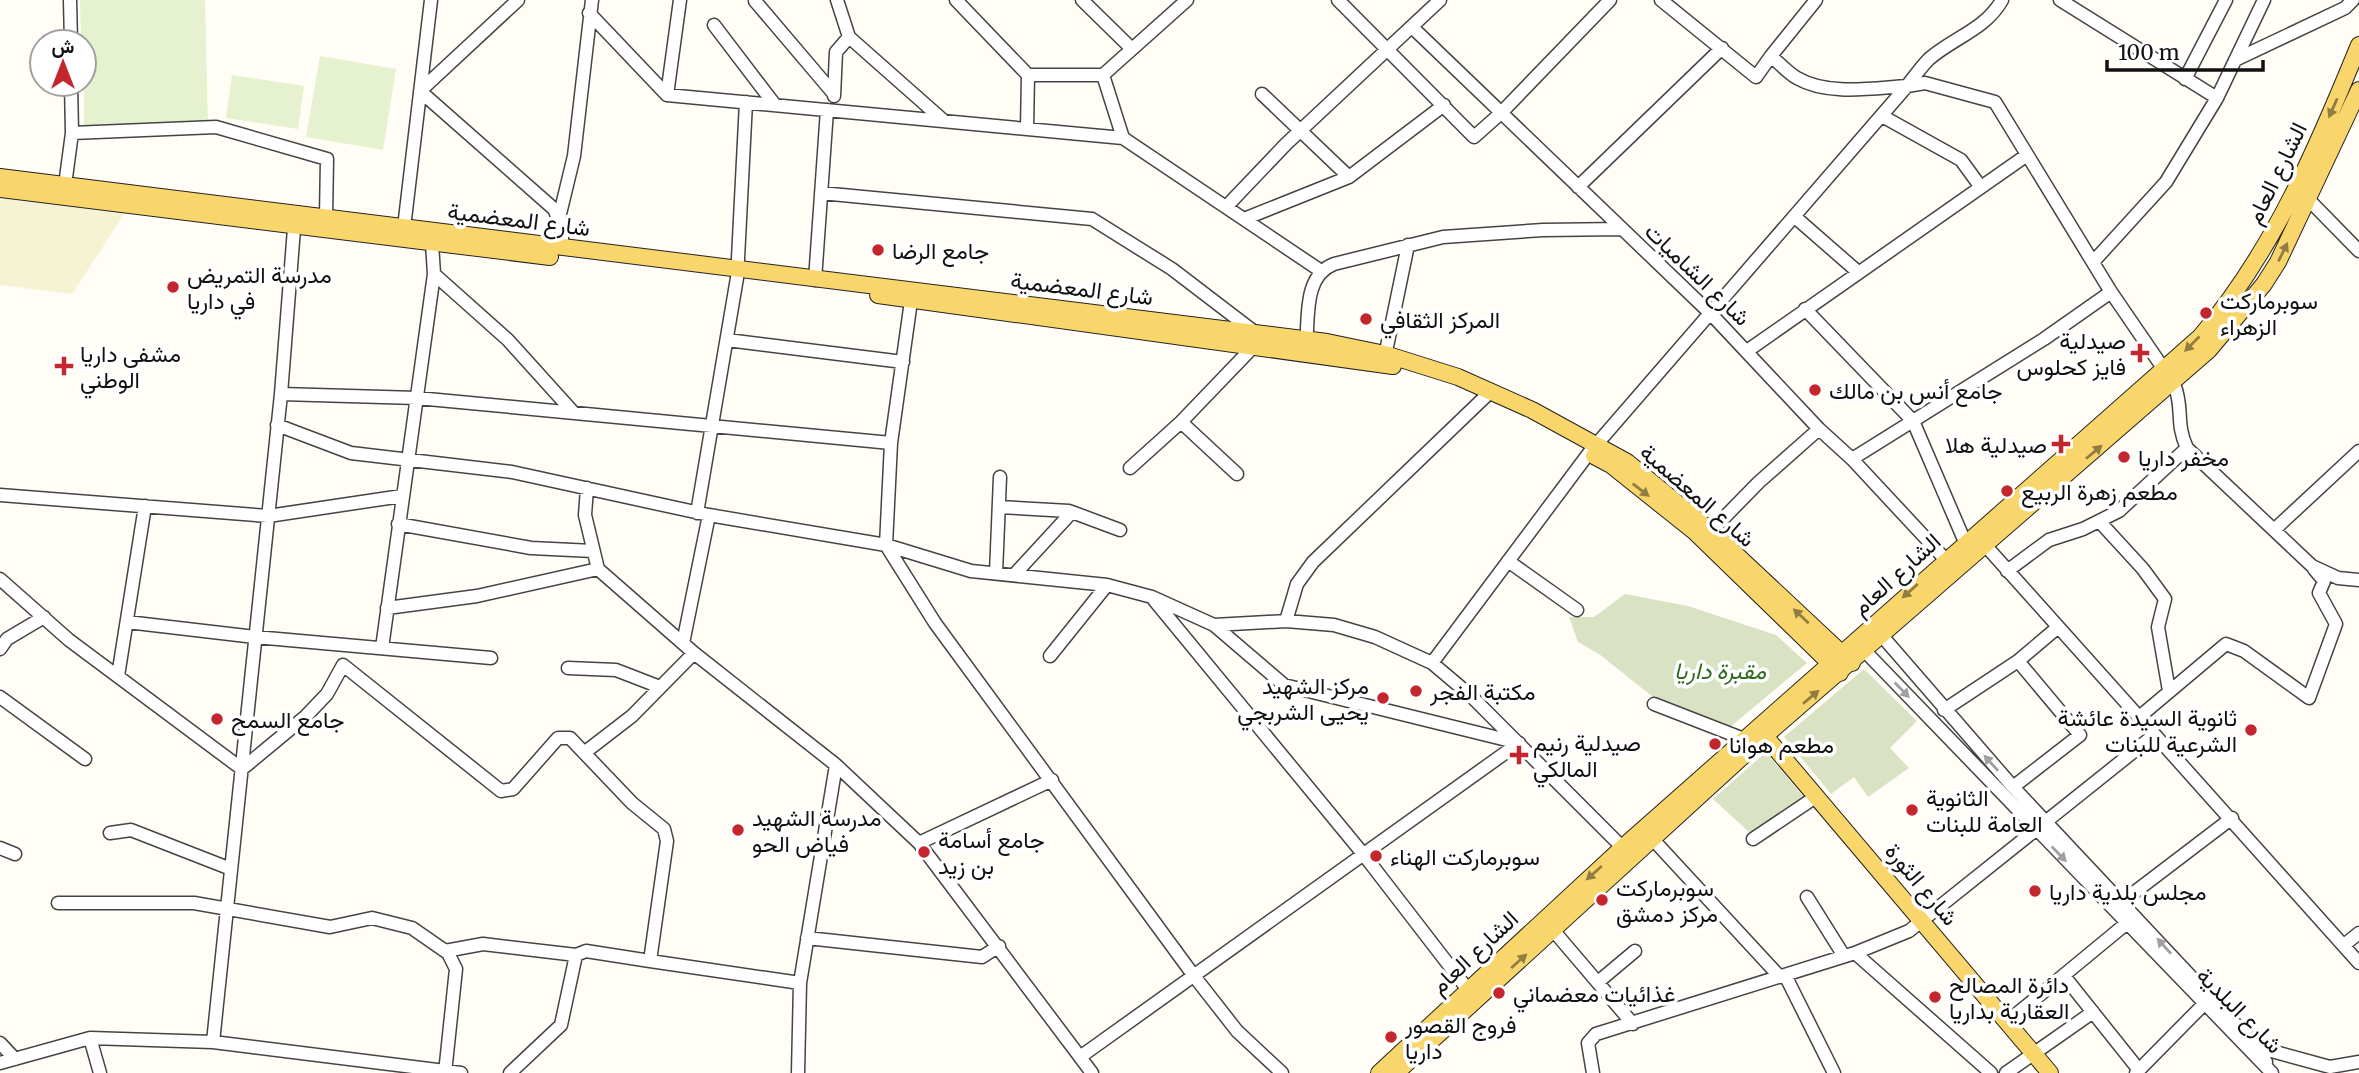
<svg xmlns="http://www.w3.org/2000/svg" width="2359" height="1073" font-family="Merriweather,Vazirmatn,serif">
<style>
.farmland{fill:#f6f3d4}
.cemetery{fill:#d9e3c4}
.pitch{fill:#e6f2cf}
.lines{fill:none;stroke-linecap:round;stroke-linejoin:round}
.minor-casing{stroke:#444;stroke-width:15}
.major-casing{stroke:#222;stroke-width:18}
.minor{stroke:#fff;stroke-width:12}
.major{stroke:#f9d66b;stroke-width:16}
.oneway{fill:#917d42}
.oneway2{fill:#a0a0a0}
.poi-dot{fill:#c4262e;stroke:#fff;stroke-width:2.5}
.labels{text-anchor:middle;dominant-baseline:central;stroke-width:7;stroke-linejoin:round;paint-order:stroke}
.street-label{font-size:23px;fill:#111;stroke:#fff}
.poi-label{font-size:23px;fill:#111;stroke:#fff;text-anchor:start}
.park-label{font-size:23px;font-style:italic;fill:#2f6b1f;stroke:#fff}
</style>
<rect width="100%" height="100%" fill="#fffdf5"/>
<path class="farmland" d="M0,197L125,213L72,294L0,285Z"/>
<path class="cemetery" d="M1625,594L1688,606L1776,635L1807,663L1730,727L1658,701L1599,654L1578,642L1569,617H1594Z
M1864,669L1917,721L1890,748L1909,768L1868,797L1854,777L1831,794L1784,737Z
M1766,752L1806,800L1750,833L1713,799Z"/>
<path class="pitch" d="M80,0H205L208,125L84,128V42H81Z
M320,56L396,69L383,150L306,137Z
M232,75L304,86L298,129L226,118Z"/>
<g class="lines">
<g class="minor-casing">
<path id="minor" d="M70,0L71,42
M518,0L420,91L554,209L562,227V247
M837,0L849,37L944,121
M956,0L1028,75
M1082,0L1132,49
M1338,0L1474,137L1501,113L1610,0
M1661,0L1756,77L1771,56C1779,63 1788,73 1797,78C1828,96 1873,88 1907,86C1914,77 1921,67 1929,59C1953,38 1986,29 2002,0
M2060,0L2217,98
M755,1L834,94
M589,13L667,95L1123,138
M714,25L775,105
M1413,28L1711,314L1819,429L1852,459L1945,559
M1771,56L1816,0
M2235,60L2345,8L2353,0
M1103,75L1123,138L1321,271
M2185,79L2226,0
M71,84L72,133L216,127L327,159L326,217
M1262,94L1349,177
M667,95L680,0
M834,96L836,52L849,37
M1882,116L1961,160L1980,186
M1027,129L1028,75H1103L1187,0
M65,185L72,133
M1578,187L1722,48
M821,193L1092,219L1172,269L1257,334
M2309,200L2359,251
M1226,207L1286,144L1440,0
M1795,217L1858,272
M559,218L574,156L592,0
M1244,219L1349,177L1444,105
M403,236L431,0
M2094,261L2166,182L2217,98L2264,0
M434,274L508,340L573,412
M815,280L827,110
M911,301L891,443L886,545L935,623L1194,976L1237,1031L1282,1073
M1805,309L1913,421L1965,542
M727,340L903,362
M1306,345C1309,318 1303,276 1334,264L1443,237L1543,230L1622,229
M1747,351L2027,155
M1384,361L1408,245
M281,394L417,398L891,443
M1181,422L1237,474
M277,425L351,453L512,472L709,515L886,545L971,571L1107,585L1152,597L1214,625L1286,621L1334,625L1375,637L1432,663L1471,696L1627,852
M1852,459L2044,339L2111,292
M1130,468L1181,422L1254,346
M587,488L585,515L598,569L694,653L836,765L919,843L1080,1057L1519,743
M0,495L268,516L402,496
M999,507L1069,511L1120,530
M697,513L737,278L746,102
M2099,521L2143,569L2165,599L2158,627L2169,691
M398,524L531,548L593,551
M2274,530L2359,451
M1711,531L1759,482L1819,429
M1977,540L1985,545L2359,963
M1508,561L1577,610
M2007,571L2049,540L2083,529L2119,511L2187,448
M996,573L1000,477
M1014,575L1072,512
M0,579L69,640L242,769L306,716L327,694L343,665L501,791L513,789L558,738H570L632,803L664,829L667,841L650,961L800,983L798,1073
M1154,600L1364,855L1472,995
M387,608L477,596L598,569
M1286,621L1297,584L1313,562L1486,396
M127,622L255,637L491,658
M1214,625L1284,685L1519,743
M1876,629L2013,787L2257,1047L2266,1062
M683,643L709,515
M1859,645L2272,1073
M382,648L434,274L432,243
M0,649L7,639L44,617
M1050,656L1107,585
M1432,663L1589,453L1907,86L1925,83L1995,102L2111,292L2174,384C2184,408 2175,423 2187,448L2312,566L2338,578L2359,580
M568,668L616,670L660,687
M118,676L145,506
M0,697L85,759
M1654,704L1744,739
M1944,710L2018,661L2057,628
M2138,718L2226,644L2244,651L2309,698L2336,624L2319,593L2324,581L2314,569
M584,753L632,716L694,653
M2013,787L2080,735L2018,661
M110,833L131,830L231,869
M1647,833L1780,977
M1753,839L1817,796
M919,843L1052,780
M0,848L15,854
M1807,897L1844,956
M2123,901L2232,818
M58,903H194L330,927L372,918L412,928L448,953L456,969L445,1073
M1553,930L1633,1024
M807,938L982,957L999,946
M2344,945L2359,933
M445,951L483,944L576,955
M1855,953L1991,1073
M1785,975L1834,1073
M2064,976L2139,1070
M1598,982L1635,951
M800,983L836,765
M2007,1022L2127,923
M90,1038L100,1073
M213,1042L281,394L295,216
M0,1043L15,1059
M2257,1047L2330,1067L2359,1062
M1080,1057L1092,1073
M0,1063L90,1038L213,1042L461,1073
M510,1073L561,1025L576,955L586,951L650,961
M1593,1073L1588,1043L1596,1034L1855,953L1909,931L2153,736
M2006,1073L2093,1012
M2136,1073L2207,1001"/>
</g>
<g class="major-casing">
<path id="major" d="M0,177L1327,342L1385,354L1458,377L1532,410L1627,462L1711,531L1852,663
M0,189L550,257
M878,295L1393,366
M1594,456L1611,465L1695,532L1840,673
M1759,729L2050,1073
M1379,1073L1623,847L2200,337C2273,252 2317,148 2359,45
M1396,1073L1765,736L2209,350L2264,284L2278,262L2359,90"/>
</g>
<use href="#minor" class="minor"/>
<use href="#major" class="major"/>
</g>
<defs><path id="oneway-solid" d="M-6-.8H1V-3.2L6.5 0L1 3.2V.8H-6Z" transform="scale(1.75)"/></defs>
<g class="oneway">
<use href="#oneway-solid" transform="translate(2333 108) rotate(114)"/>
<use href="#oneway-solid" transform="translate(2283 252) rotate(-64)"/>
<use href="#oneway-solid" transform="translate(2192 344) rotate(135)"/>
<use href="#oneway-solid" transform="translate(2094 452) rotate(-40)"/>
<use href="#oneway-solid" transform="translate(1641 490) rotate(38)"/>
<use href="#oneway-solid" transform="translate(1910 591) rotate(138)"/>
<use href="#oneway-solid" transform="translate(1801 616) rotate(-137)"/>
<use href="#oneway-solid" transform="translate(1811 697) rotate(-40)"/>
<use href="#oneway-solid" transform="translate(1594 873) rotate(138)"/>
<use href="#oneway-solid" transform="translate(1519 961) rotate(-42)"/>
</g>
<g class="oneway2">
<use href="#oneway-solid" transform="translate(1902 690) rotate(46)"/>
<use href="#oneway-solid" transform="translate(1991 763) rotate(-132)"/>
<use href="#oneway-solid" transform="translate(2059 854) rotate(46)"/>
<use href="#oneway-solid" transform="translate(2164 946) rotate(-132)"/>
</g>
<g class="poi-dot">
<circle cx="878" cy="250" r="7"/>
<circle cx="173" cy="287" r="7"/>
<circle cx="2206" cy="313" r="7"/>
<circle cx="1366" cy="319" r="7"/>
<path d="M2136.5 342.5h7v7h7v7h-7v7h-7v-7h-7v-7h7z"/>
<path d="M60.5 355.5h7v7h7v7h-7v7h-7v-7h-7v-7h7z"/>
<circle cx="1815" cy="390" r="7"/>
<path d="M2057.5 433.5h7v7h7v7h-7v7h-7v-7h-7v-7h7z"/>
<circle cx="2124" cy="457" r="7"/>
<circle cx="2007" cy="491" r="7"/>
<circle cx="1416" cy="691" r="7"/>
<circle cx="1383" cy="698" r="7"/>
<circle cx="217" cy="719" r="7"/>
<circle cx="2251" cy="730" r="7"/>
<circle cx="1715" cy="744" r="7"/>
<path d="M1515.5 744.5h7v7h7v7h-7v7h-7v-7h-7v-7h7z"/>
<circle cx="1912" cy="810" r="7"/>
<circle cx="738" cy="830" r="7"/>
<circle cx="924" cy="852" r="7"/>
<circle cx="1376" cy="856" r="7"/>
<circle cx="2035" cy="891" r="7"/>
<circle cx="1602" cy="900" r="7"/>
<circle cx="1499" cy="993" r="7"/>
<circle cx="1935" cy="997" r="7"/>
<circle cx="1391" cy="1037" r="7"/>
</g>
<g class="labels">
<g class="street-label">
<text transform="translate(2276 173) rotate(-64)">الشارع العام</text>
<text transform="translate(519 219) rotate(7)">شارع المعضمية</text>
<text transform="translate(1698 274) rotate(44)">شارع الشاميات</text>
<text transform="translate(1082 288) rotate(7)">شارع المعضمية</text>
<text transform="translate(1698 495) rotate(41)">شارع المعضمية</text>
<text transform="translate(1896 574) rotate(-42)">الشارع العام</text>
<text transform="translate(1922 884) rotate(50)">شارع الثورة</text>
<text transform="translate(1474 952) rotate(-43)">الشارع العام</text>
<text transform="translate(2240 1010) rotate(45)">شارع البلدية</text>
</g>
<g class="poi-label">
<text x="892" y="250">جامع الرضا</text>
<text x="187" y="274">مدرسة التمريض<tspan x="187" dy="26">في داريا</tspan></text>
<text x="2220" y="300">سوبرماركت<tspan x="2220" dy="26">الزهراء</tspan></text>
<text x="1380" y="319">المركز الثقافي</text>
<text x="2126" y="340" text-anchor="end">صيدلية<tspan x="2126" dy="26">فايز كحلوس</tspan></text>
<text x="80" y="353">مشفى داريا<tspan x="80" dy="26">الوطني</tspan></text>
<text x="1829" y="390">جامع أنس بن مالك</text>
<text x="2047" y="444" text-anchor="end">صيدلية هلا</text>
<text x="2138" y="457">مخفر داريا</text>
<text x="2021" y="491">مطعم زهرة الربيع</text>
<text x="1369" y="685" text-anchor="end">مركز الشهيد<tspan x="1369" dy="26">يحيى الشربجي</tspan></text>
<text x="1430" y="691">مكتبة الفجر</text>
<text x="2237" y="717" text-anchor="end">ثانوية السيدة عائشة<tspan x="2237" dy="26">الشرعية للبنات</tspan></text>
<text x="231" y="719">جامع السمح</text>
<text x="1533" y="742">صيدلية رنيم<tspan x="1533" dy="26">المالكي</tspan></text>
<text x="1729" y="744">مطعم هوانا</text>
<text x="1926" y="797">الثانوية<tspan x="1926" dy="26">العامة للبنات</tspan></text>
<text x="752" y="817">مدرسة الشهيد<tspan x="752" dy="26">فياض الحو</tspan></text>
<text x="938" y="839">جامع أسامة<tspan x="938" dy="26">بن زيد</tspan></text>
<text x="1390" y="856">سوبرماركت الهناء</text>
<text x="1616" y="887">سوبرماركت<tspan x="1616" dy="26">مركز دمشق</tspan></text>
<text x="2049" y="891">مجلس بلدية داريا</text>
<text x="1949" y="984">دائرة المصالح<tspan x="1949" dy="26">العقارية بداريا</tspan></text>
<text x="1513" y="993">غذائيات معضماني</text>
<text x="1405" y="1024">فروج القصور<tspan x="1405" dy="26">داريا</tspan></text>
</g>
<g class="park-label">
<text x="1720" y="670">مقبرة داريا</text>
</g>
</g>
<g transform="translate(63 63)"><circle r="33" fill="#ffffff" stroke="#a0a0a0" stroke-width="2"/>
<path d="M0-5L12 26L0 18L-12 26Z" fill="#c4262e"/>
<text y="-10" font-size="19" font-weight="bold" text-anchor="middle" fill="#111111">ش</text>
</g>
<path d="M2107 60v10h156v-10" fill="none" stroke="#111111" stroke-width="3.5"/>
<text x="2118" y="60" font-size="21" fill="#111111" stroke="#ffffff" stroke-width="5" paint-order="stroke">100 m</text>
</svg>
